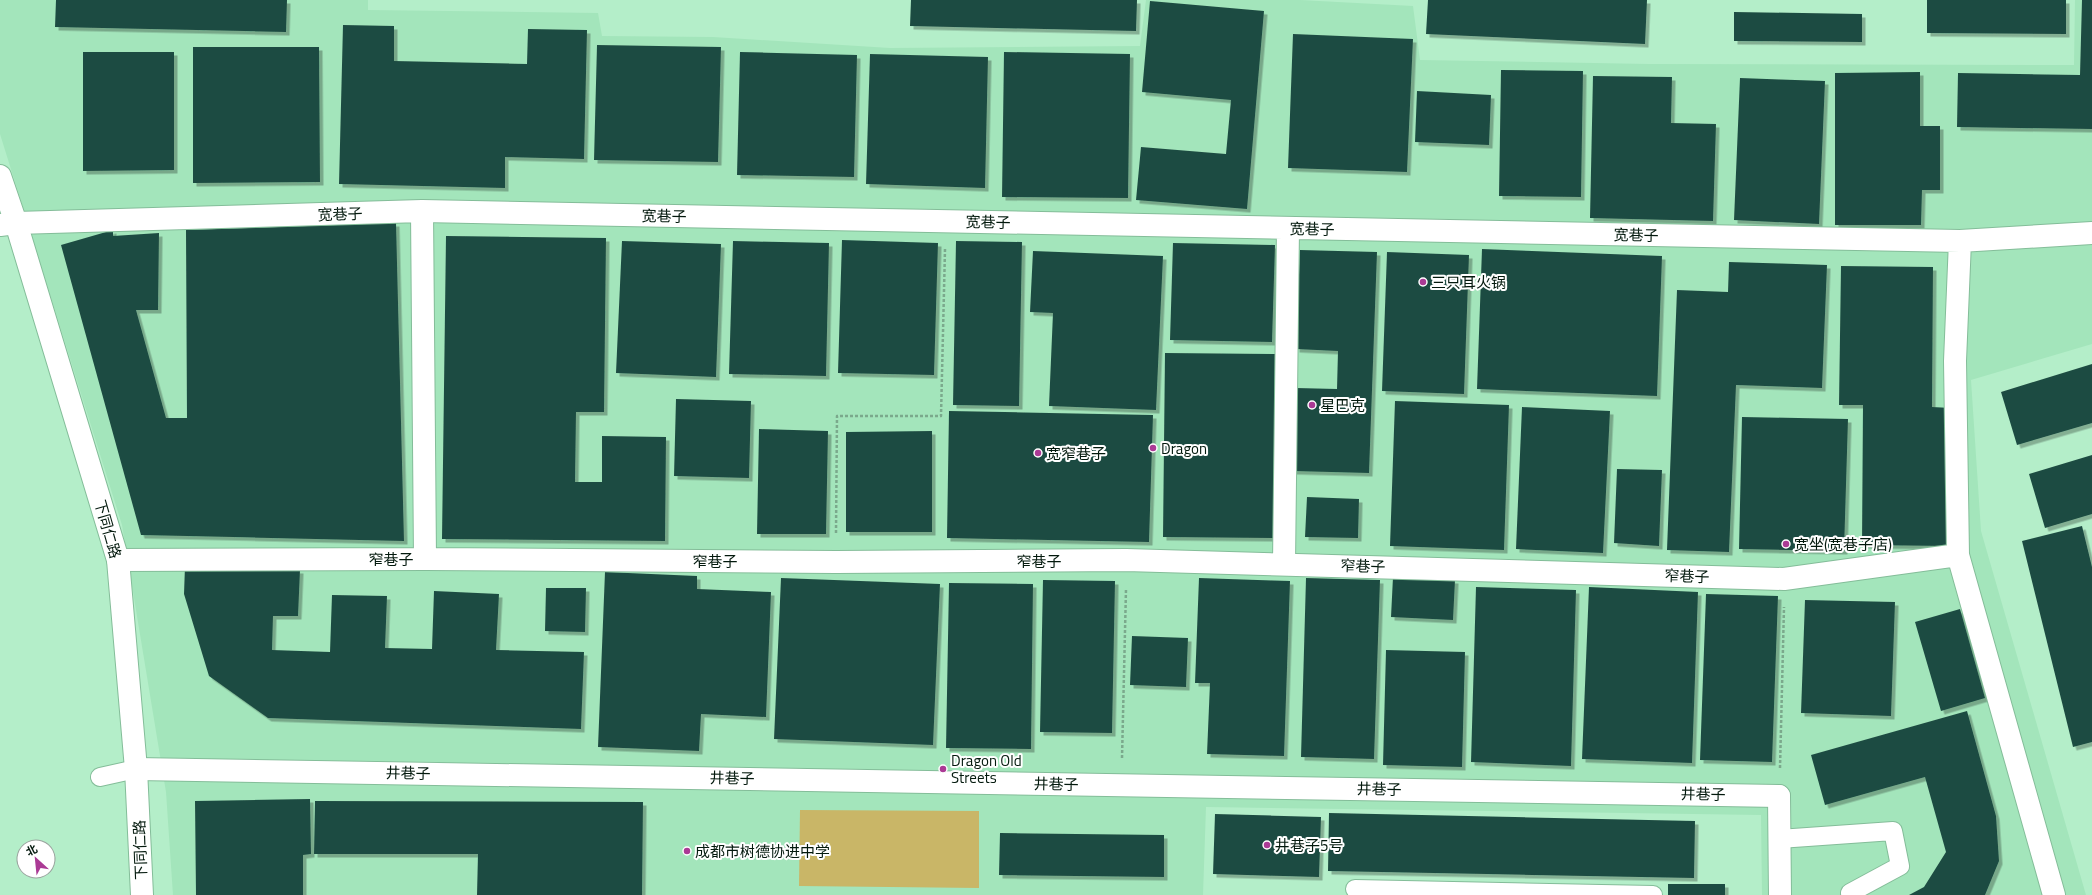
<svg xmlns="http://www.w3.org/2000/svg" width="2092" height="895" font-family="'Titillium Web','Noto Sans SC',sans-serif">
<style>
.built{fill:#a3e5bb}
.green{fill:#c9b667}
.building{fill:#1e4c42;filter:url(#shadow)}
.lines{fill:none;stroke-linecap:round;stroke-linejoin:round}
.service-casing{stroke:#84bd99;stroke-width:20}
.pedestrian-casing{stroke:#84bd99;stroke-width:24}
.minor-casing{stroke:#84bd99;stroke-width:24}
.tertiary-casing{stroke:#84bd99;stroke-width:24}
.path{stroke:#7ba98c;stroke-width:2.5;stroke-dasharray:3 2;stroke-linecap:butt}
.service{stroke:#fff;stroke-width:18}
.pedestrian{stroke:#fff;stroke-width:22}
.minor{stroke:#fff;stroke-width:22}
.tertiary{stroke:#fff;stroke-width:22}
.poi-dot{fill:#ab3a95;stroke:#fff;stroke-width:1.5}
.labels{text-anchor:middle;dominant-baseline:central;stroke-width:4;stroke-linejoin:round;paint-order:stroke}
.street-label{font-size:15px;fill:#03190d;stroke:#fff}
.poi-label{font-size:15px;fill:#03190d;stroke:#fff;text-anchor:start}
</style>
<defs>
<filter id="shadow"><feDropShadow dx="3.5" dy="3.5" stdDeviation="0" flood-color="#0004"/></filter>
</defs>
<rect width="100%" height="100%" fill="#b4eec9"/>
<path class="built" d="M0,0H368V10L598,13L602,36L713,37L890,48L1140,46L1146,0H1300L1413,6L1420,60L1649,64L2074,65L2075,0H2092V344L1971,380L1981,531L2086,895H1762L1761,815L1206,807L1203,895H173L166,792L122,525L0,134Z"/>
<path class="green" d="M800,810L979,811V888L799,886Z"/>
<path class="building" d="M56,0H287L286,32L55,27Z
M911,0H1137L1136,31L910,26Z
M1428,0H1647L1645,44L1426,34Z
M1927,0H2066V34L1927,33Z
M2082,0H2092V129L1957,127L1958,73L2080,75Z
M1150,1L1264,11L1247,209L1136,200L1141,147L1226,154L1231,100L1142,92Z
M1734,12L1862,14V42L1734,41Z
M343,25L394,26V61L527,64L528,29L587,30L584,159L505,157V188L339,184Z
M1293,34L1413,39L1407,172L1288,168Z
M597,45L721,47L718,162L594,160Z
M193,47H319L320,182L193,183Z
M83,52H174V170L83,171Z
M740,52L857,55L854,177L737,175Z
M1004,52L1130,54L1128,198L1002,197Z
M870,54L988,57L985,188L866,184Z
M1501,70L1583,71L1581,197L1499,196Z
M1920,72V126H1940V190H1922L1921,225H1835V73Z
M1593,76L1672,77L1671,123L1716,124L1713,221L1590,218Z
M1740,78L1825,81L1819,224L1734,220Z
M1417,91L1491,95L1489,145L1415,142Z
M396,223L404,541L141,535L61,245L113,230V236L159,233L158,310H136L166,418H187L186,230Z
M446,236L606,238L604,412H576L575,482H602V436L666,437L665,541L442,539Z
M842,240L938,243L934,375L838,373Z
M622,241L721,244L716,377L616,373Z
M733,241L829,243L826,376L729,374Z
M956,241L1022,242L1019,406L953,405Z
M1173,243L1275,245L1272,342L1170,340Z
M1482,249L1662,256L1657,396L1477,389Z
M1300,250L1377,252L1369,473L1293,471L1296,388L1337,389L1338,351L1296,349Z
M1033,251L1163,256L1156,410L1049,406L1053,313L1030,312Z
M1387,252L1469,255L1464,394L1382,391Z
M1729,262L1827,265L1822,388L1736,385L1729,552L1667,550L1677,290L1728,292Z
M1841,266L1933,267L1932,407L1951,408L1950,546L1862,545L1863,405H1839Z
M1165,353L1275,354L1273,538L1163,537Z
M2092,364V423L2017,445L2001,392Z
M676,399L751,401L749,478L674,476Z
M1395,401L1509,405L1504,550L1390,546Z
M1522,407L1610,411L1603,553L1516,549Z
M949,411L1153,415L1149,542L947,538Z
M1742,417L1848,419L1844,551L1739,549Z
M759,429L828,431L826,534H757Z
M932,431V532H846V432Z
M2092,455V514L2045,528L2029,474Z
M1617,469L1662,470L1659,546L1614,543Z
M1307,497L1359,499L1358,538L1305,537Z
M2082,526L2092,567V742L2073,747L2022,541Z
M185,566L300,570L298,616H273L272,650L330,652L332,595L387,596L385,648L432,649L434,591L499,594L496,650L584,652L581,729L268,718L209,676L184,594Z
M605,572L697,576V589L771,592L766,717L701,714L699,751L598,747Z
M1393,577L1455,580L1453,620L1391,617Z
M781,578L940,584L933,745L774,739Z
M1199,578L1290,581L1284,756L1207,754L1210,683H1195Z
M1306,578L1380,580L1374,759L1301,757Z
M1043,580L1115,581L1112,733L1040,732Z
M949,583L1033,584L1031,749L946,748Z
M1476,587L1576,590L1571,766L1471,762Z
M1589,587L1698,592L1692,763L1582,759Z
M546,588H586L585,632L545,631Z
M1706,594L1778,596L1772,762L1700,760Z
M1805,600L1895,602L1891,716L1801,713Z
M1960,609L1985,698L1941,711L1915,622Z
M1132,636L1188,638L1186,687L1130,685Z
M1386,650L1465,652L1462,767L1383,765Z
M1967,711L1996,816L1999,861L1985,895H1909L1924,887L1946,852L1925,777L1825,805L1811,755Z
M310,799L311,854L303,855V895H196L195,801Z
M315,801L643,802L642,895H477L478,854H314Z
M1329,813L1695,821L1694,878L1328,871Z
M1215,814L1321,817L1319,877L1213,874Z
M1000,833L1164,835V877L999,875Z
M1668,884H1725V895H1668Z"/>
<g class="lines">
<g class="service-casing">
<path id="service" d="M100,777L136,769
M1779,839L1893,831L1900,866L1850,893
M1355,889L1653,895"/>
</g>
<g class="pedestrian-casing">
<path id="pedestrian" d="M422,211L425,559
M16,223L422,211L1960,241L2092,233
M1960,241L1955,361L1958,555L2054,895
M118,560L425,559L836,562L1126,560L1784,579L1958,555
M1284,564L1288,228
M136,769L1779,796"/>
</g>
<g class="minor-casing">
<path id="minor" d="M0,225L16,223
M1779,796L1780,895"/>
</g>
<g class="tertiary-casing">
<path id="tertiary" d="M0,176L16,223L118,560L136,769L142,895"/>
</g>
<path class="path" d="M836,533L837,416H941L945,249
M1122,758L1126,589
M1780,768L1784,607"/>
<use href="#service" class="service"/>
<use href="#pedestrian" class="pedestrian"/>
<use href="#minor" class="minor"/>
<use href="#tertiary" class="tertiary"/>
</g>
<g class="poi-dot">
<circle cx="1423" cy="282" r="4"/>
<circle cx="1312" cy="405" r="4"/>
<circle cx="1153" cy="448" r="4"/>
<circle cx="1038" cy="453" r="4"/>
<circle cx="1786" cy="544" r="4"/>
<circle cx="943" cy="769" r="4"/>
<circle cx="1267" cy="845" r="4"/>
<circle cx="687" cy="851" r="4"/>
</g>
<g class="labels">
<g class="street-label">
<text transform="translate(340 214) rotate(-2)">宽巷子</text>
<text transform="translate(664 216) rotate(1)">宽巷子</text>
<text transform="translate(988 222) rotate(1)">宽巷子</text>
<text transform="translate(1312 229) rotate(1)">宽巷子</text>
<text transform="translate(1636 235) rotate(1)">宽巷子</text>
<text transform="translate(108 529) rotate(74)">下同仁路</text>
<text x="391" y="559">窄巷子</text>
<text x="715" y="561">窄巷子</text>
<text x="1039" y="561">窄巷子</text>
<text transform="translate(1363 566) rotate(2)">窄巷子</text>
<text transform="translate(1687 576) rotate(2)">窄巷子</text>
<text transform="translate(408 773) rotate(1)">井巷子</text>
<text transform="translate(732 778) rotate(1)">井巷子</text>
<text transform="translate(1056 784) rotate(1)">井巷子</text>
<text transform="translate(1379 789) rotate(1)">井巷子</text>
<text transform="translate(1703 794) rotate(1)">井巷子</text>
<text transform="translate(140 850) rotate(-92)">下同仁路</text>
</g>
<g class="poi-label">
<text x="1431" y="282">三只耳火锅</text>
<text x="1320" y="405">星巴克</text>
<text x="1161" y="448">Dragon</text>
<text x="1046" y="453">宽窄巷子</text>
<text x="1794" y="544">宽坐(宽巷子店)</text>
<text x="951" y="760">Dragon Old<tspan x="951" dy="17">Streets</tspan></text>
<text x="1275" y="845">井巷子5号</text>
<text x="695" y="851">成都市树德协进中学</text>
</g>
</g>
<g transform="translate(36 859) rotate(333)"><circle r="19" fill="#ffffff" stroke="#9aa39e"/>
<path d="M0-3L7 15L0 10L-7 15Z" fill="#ab3a95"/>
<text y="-6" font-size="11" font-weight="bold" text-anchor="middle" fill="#03190d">北</text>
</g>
</svg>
